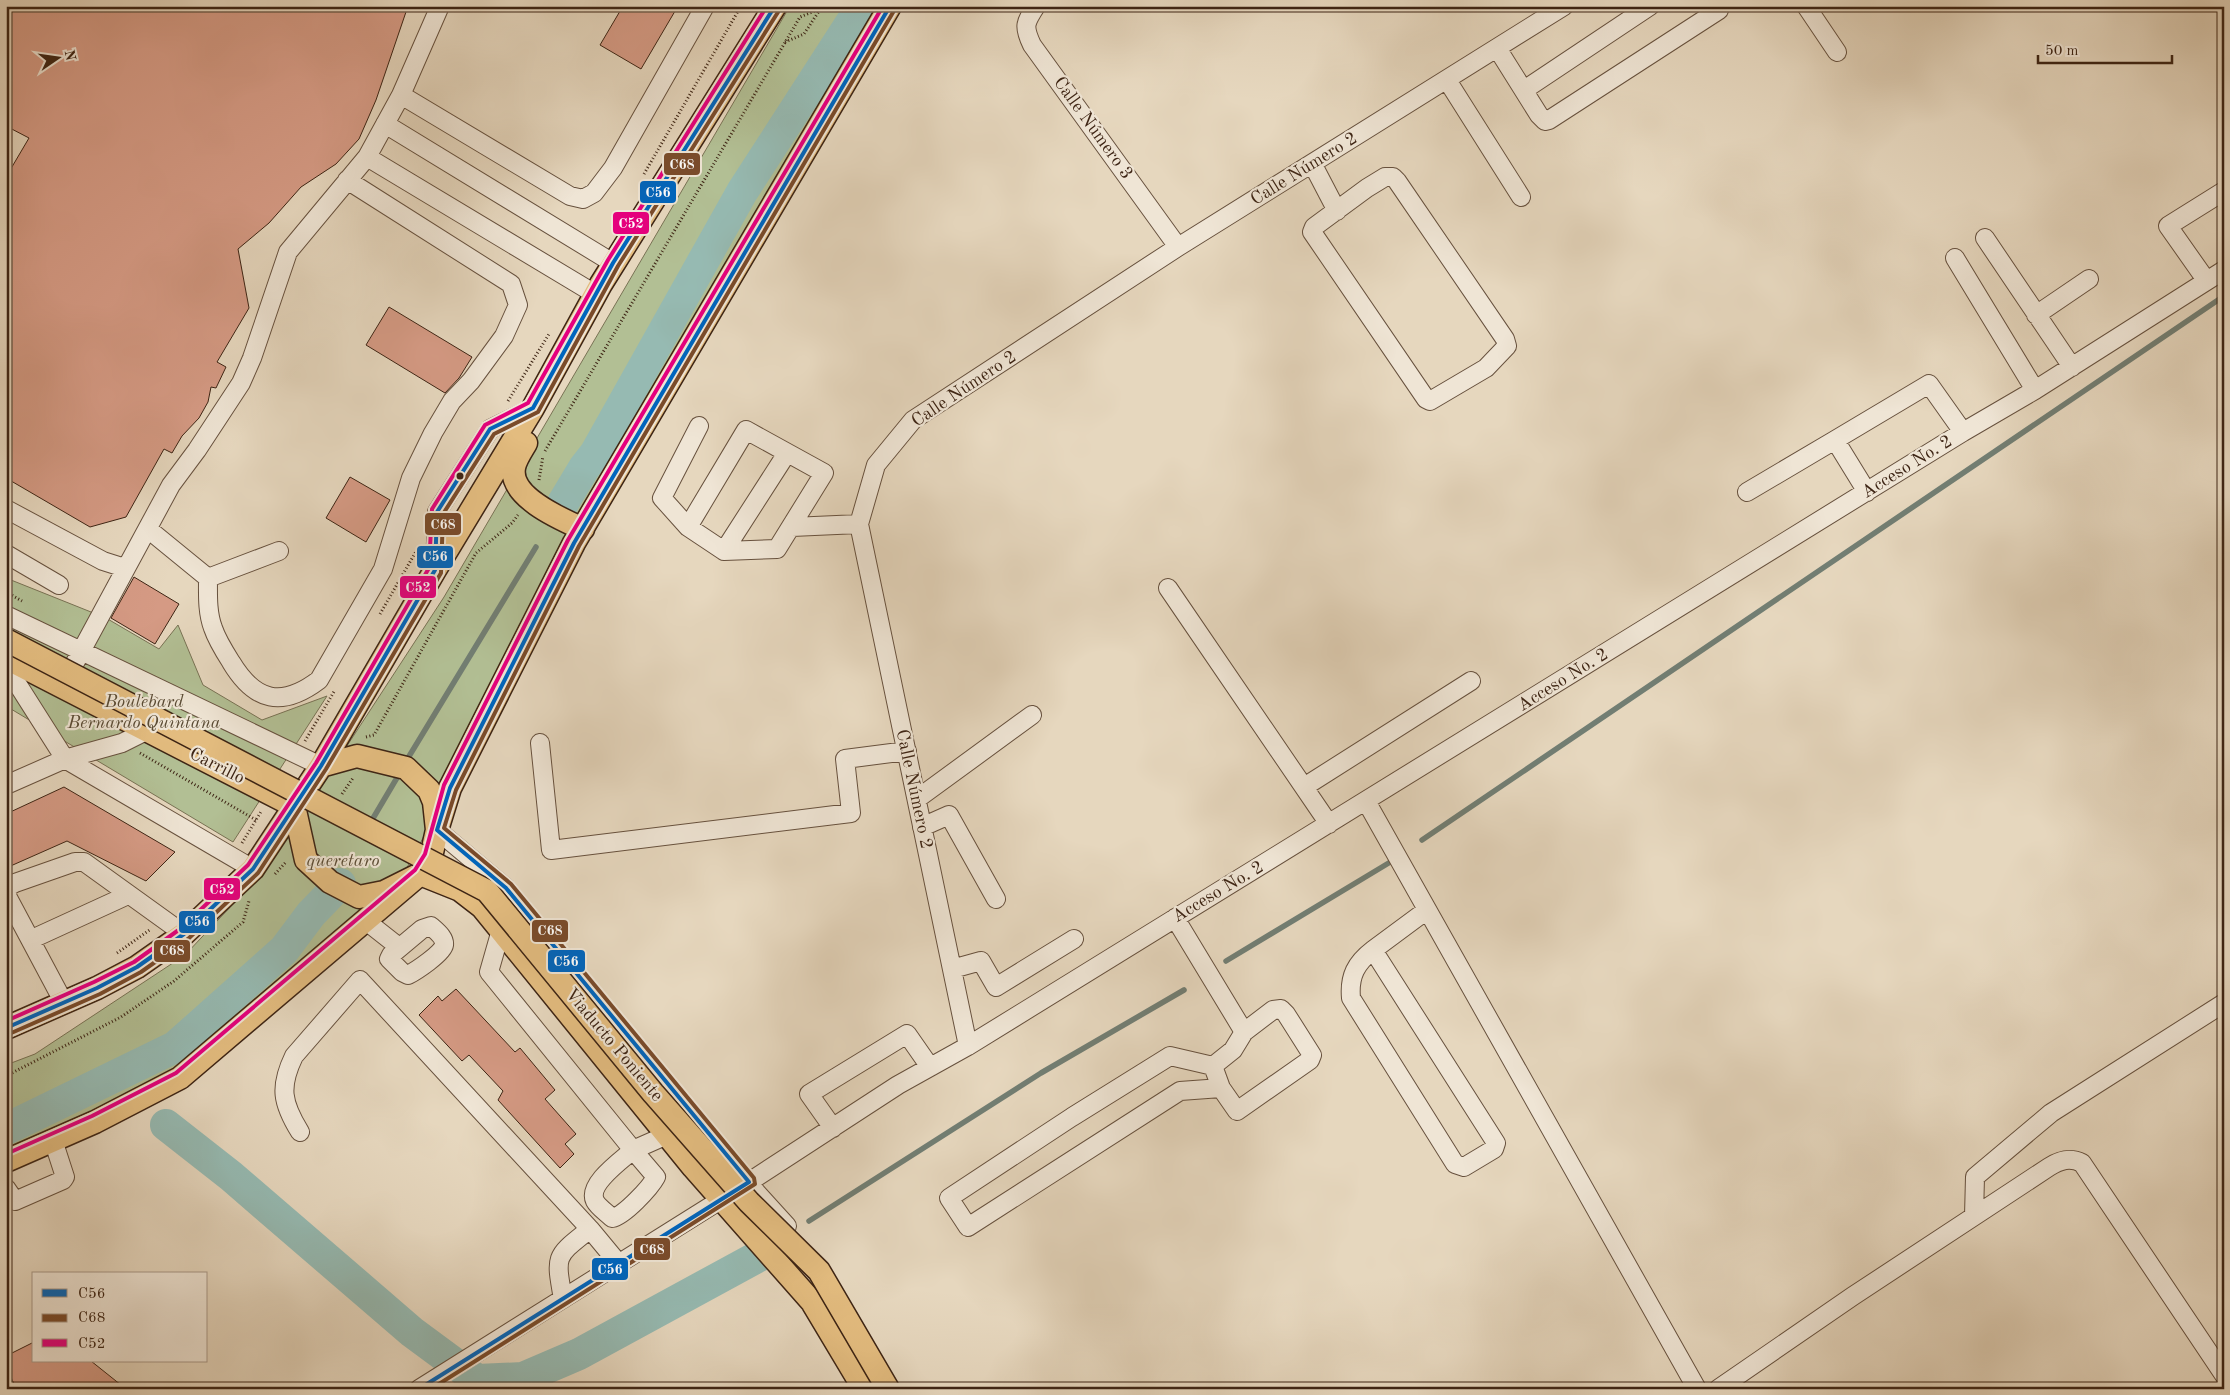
<svg xmlns="http://www.w3.org/2000/svg" width="2230" height="1395" font-family="'Old Standard TT',serif">
<style>
.green{fill:#b2bf94;stroke:#787254}
.lines{fill:none;stroke-linecap:round;stroke-linejoin:round}
.stream{stroke:#727e73;stroke-width:5.5}
.river{stroke:#96bab2;stroke-width:32}
.building{fill:#d59a84;stroke:#3d2414}
.minor-casing{stroke:#67513e;stroke-width:20}
.major-casing{stroke:#3d2414;stroke-width:25}
.path{stroke:#3d2414;stroke-width:3;stroke-dasharray:1 2.5;stroke-linecap:butt}
.minor{stroke:#efe5d5;stroke-width:18}
.major{stroke:#e3bc7f;stroke-width:22}
.major-bridge-casing{stroke:#3d2414;stroke-width:25;stroke-linecap:butt}
.major-bridge{stroke:#e3bc7f;stroke-width:22}
.bus-1-casing{stroke:#efe5d5;stroke-width:8}
.bus-2-casing{stroke:#efe5d5;stroke-width:8}
.bus-3-casing{stroke:#efe5d5;stroke-width:8}
.bus-1{stroke:#0065bd;stroke-width:4}
.bus-2{stroke:#7a4b2a;stroke-width:4}
.bus-3{stroke:#e5007d;stroke-width:4}
.bus-dot{fill:#3d2414;stroke:#efe5d5;stroke-width:2}
.labels{text-anchor:middle;dominant-baseline:central;stroke-width:4.5;stroke-linejoin:round;paint-order:stroke}
.street-label{font-size:18px;fill:#3d2414;stroke:#efe5d5}
.park-label{font-size:18px;font-style:italic;fill:#5a4b34;stroke:#efe5d5}
.line-badge{stroke:#efe5d5;stroke-width:2}
.badge-label{font-size:14px;text-anchor:middle;font-weight:bold;fill:#fff}
</style>
<rect width="100%" height="100%" fill="#e6d7be"/>
<filter id="stains"><feTurbulence type="fractalNoise" baseFrequency=".004" numOctaves="4"/><feColorMatrix values="0 0 0 0 .2 0 0 0 0 .09 0 0 0 0 .02 0 0 0 .5 -.17"/></filter>
<radialGradient id="worn" r=".72"><stop offset=".6" stop-color="#630" stop-opacity="0"/><stop offset="1" stop-color="#630" stop-opacity=".3"/></radialGradient>
<path class="green" d="M790,6H899L660,399L389,901L214,1064L6,1165V1065L35,1054L185,955L268,867L444,597Z
M6,578L106,618L159,649L178,625L203,685L262,720L327,696L233,842L6,706Z"/>
<g class="lines">
<path class="stream" d="M405,763L536,547
M372,820L401,771
M1422,840L2224,296
M1226,961L1392,861
M809,1221L1041,1073L1184,990"/>
<path class="river" d="M563,503L584,468L595,454L742,192L862,6
M166,1125L231,1176L412,1332L477,1380L523,1378L579,1354L759,1256
M6,1129L175,1047L284,950L311,914L340,884"/>
</g>
<path class="building" d="M6,6H408L376,100L359,139L336,164L301,187L269,223L238,249L249,308L217,362L226,367L216,388L211,387L208,402L199,418L182,436L172,453L164,449L126,517L90,527L6,478V177L29,138L6,126Z
M623,6H678L641,69L600,45Z
M389,307L472,357L459,378L445,393L366,345Z
M350,477L390,500L366,542L326,518Z
M134,577L179,604L155,644L111,618Z
M64,787L175,852L146,881L67,841L6,868V814Z
M456,989L515,1052L520,1048L555,1090L545,1099L576,1134L565,1144L574,1154L560,1168L498,1100L503,1091L469,1055L462,1061L419,1015L438,996L442,1001Z
M34,1342V1361H91L126,1389H16L6,1365V1356Z"/>
<g class="lines">
<g class="minor-casing">
<path id="minor" d="M1036,6C1025,23 1023,26 1032,45L1178,247
M1806,6L1837,52
M1497,48L1539,115L1545,121L1549,120L1719,10L1720,6
M1447,80L1521,197
M1524,90L1650,6
M401,95L570,196L583,199L594,193L613,168L705,6
M385,124L613,263
M367,157L595,294
M1313,165L1337,211
M1385,177H1393L1397,181L1505,339L1507,346L1486,368L1430,401L1426,399L1312,232L1314,227L1367,188Z
M1985,238L2072,367
M1955,258L2035,390
M2206,280L2168,226L2224,191
M2036,315L2089,279
M1747,492L1835,440
M1867,492L1835,440L1929,384L1963,432
M6,509L103,561L125,568
M688,527L746,430L824,473L777,549L724,551L688,527L662,498L699,426
M792,527L859,524
M148,529L208,578C208,594 207,612 213,628C217,640 224,651 231,662C255,702 282,708 319,680L383,569L411,478L433,433L452,401L471,381L504,336L518,305L511,284L347,180
M724,551L787,453
M6,554L59,585
M435,570L437,512L490,429L533,408
M208,578L279,551
M1168,588L1329,824
M6,615L321,766
M6,666L65,759L253,869
M64,683L171,485L197,450L241,383L252,358L288,252L367,157L401,95L440,6
M540,743L551,850L851,813L845,759L907,751
M6,785L65,759L122,743L148,730
M1304,787L1471,681
M917,799L1032,715
M1366,801L1697,1389
M922,827L949,815L996,899
M437,830L506,888L757,1193L787,1226
M1175,918L1244,1032
M366,921L399,947
M431,926C436,931 445,937 444,945C443,953 416,971 408,975L402,972L389,959L391,955L422,929Z
M501,930L489,972L633,1150L667,1135
M32,939L128,895
M1373,950L1496,1143L1494,1149L1464,1167L1455,1164L1351,998C1349,976 1356,963 1373,950L1427,910
M952,969L981,961L996,987L1074,939
M64,1003L7,896L8,887L15,883L75,862H84L184,934
M1281,1009L1286,1014L1312,1055L1310,1060L1237,1111L1221,1088L1213,1066L1233,1050L1244,1032L1273,1010Z
M968,1046L859,524L876,465L913,420L1178,247L1564,6
M1213,1066L1170,1056L1072,1117L949,1198L968,1227L1180,1091L1221,1088
M833,1128L809,1094L907,1034L930,1067
M300,1132C282,1103 279,1087 294,1056L360,980L590,1229C555,1257 555,1254 563,1299
M633,1150L656,1177C650,1188 624,1216 612,1218C607,1213 598,1207 595,1201C587,1184 622,1160 633,1150Z
M6,1188L15,1201L63,1180L65,1177L53,1140
M1974,1216L1975,1177L2051,1113L2224,1003
M590,1229L619,1264
M419,1389L749,1182L898,1085L968,1046L1963,432L2035,390L2224,270
M1718,1389L1853,1296L2049,1167C2060,1160 2070,1157 2082,1163L2224,1375"/>
</g>
<g class="major-casing">
<path id="major" d="M526,443C522,450 515,460 514,468C509,497 561,519 583,529
M6,658L294,806
M294,806L306,860L330,882L359,897L384,892L420,874L431,857L437,830L434,802L429,790L406,768L357,756L321,766
M437,830L450,788L574,543L890,6
M420,874L460,890L482,907L693,1167L812,1302L864,1389
M6,1028L97,988L137,967L184,934L253,869L321,766L435,570L533,408L601,284L775,6
M6,1161L95,1122L180,1078L420,874"/>
</g>
<path class="path" d="M785,42L804,34L821,8
M644,174L741,6
M508,401L549,334
M545,451L800,17L822,8
M539,480L543,456
M6,592L22,601
M380,614L418,548
M366,737L374,735L476,553L512,523L518,515
M305,741L335,690
M140,753L256,820
M342,794L353,778
M242,843L262,810
M275,874L286,862
M117,953L151,929
M6,1076L121,1017L174,981L243,922L249,901"/>
<use href="#minor" class="minor"/>
<use href="#major" class="major"/>
<g class="major-bridge-casing">
<path id="major-bridge" d="M6,640L487,891L653,1093L749,1202L819,1271L888,1389"/>
</g>
<use href="#major-bridge" class="major-bridge"/>
<g class="bus-1-casing">
<path id="bus-1" d="M6,1028L97,988L137,967L184,934L253,869L321,766L435,570L437,512L490,429L533,408L613,263L775,6
M419,1389L749,1182L506,888L437,830L450,788L574,543L890,6"/>
</g>
<g class="bus-2-casing">
<path id="bus-2" d="M9,1034L100,994L141,972L188,939L258,873L326,769L441,573L443,514L494,434L538,412L618,266L780,9
M431,1389L755,1184L754,1178L511,884L444,828L456,790L579,546L895,9"/>
</g>
<g class="bus-3-casing">
<path id="bus-3" d="M6,1021L94,982L134,962L180,929L248,865L316,763L429,568L432,509L485,425L528,403L608,260L767,6
M6,1154L92,1116L176,1073L415,870L425,854L444,785L568,540L883,6"/>
</g>
<use href="#bus-1" class="bus-1"/>
<use href="#bus-2" class="bus-2"/>
<use href="#bus-3" class="bus-3"/>
</g>
<circle class="bus-dot" cx="460" cy="476" r="4.5"/>
<g class="labels">
<g class="street-label">
<text transform="translate(1093 128) rotate(54)">Calle Número 3</text>
<text transform="translate(1304 169) rotate(-32)">Calle Número 2</text>
<text transform="translate(964 389) rotate(-34)">Calle Número 2</text>
<text transform="translate(1907 467) rotate(-32)">Acceso No. 2</text>
<text transform="translate(1563 680) rotate(-32)">Acceso No. 2</text>
<text transform="translate(217 766) rotate(27)">Carrillo</text>
<text transform="translate(914 789) rotate(78)">Calle Número 2</text>
<text transform="translate(1218 892) rotate(-31)">Acceso No. 2</text>
<text transform="translate(614 1045) rotate(50)">Viaducto Poniente</text>
</g>
<g class="park-label">
<text x="144" y="702">Boulebard<tspan x="144" dy="21">Bernardo Quintana</tspan></text>
<text x="343" y="861">queretaro</text>
</g>
</g>
<g class="line-badge">
<rect x="663" y="152" width="38" height="24" rx="5" fill="#7a4b2a"/>
<rect x="639" y="180" width="38" height="24" rx="5" fill="#0065bd"/>
<rect x="612" y="211" width="38" height="24" rx="5" fill="#e5007d"/>
<rect x="424" y="512" width="38" height="24" rx="5" fill="#7a4b2a"/>
<rect x="416" y="545" width="38" height="24" rx="5" fill="#0065bd"/>
<rect x="399" y="575" width="38" height="24" rx="5" fill="#e5007d"/>
<rect x="203" y="877" width="38" height="24" rx="5" fill="#e5007d"/>
<rect x="178" y="910" width="38" height="24" rx="5" fill="#0065bd"/>
<rect x="531" y="919" width="38" height="24" rx="5" fill="#7a4b2a"/>
<rect x="153" y="939" width="38" height="24" rx="5" fill="#7a4b2a"/>
<rect x="547" y="949" width="39" height="24" rx="5" fill="#0065bd"/>
<rect x="633" y="1237" width="38" height="24" rx="5" fill="#7a4b2a"/>
<rect x="591" y="1257" width="38" height="24" rx="5" fill="#0065bd"/>
</g>
<g class="badge-label">
<text x="682" y="169">C68</text>
<text x="658" y="197">C56</text>
<text x="631" y="228">C52</text>
<text x="443" y="529">C68</text>
<text x="435" y="561">C56</text>
<text x="418" y="592">C52</text>
<text x="222" y="894">C52</text>
<text x="197" y="926">C56</text>
<text x="550" y="935">C68</text>
<text x="172" y="955">C68</text>
<text x="566" y="966">C56</text>
<text x="652" y="1254">C68</text>
<text x="610" y="1274">C56</text>
</g>
<rect width="2230" height="1395" fill="none" stroke="#e6d7be" stroke-width="25"/>
<rect x="8" y="8" width="2215" height="1380" fill="none" stroke="#3d2414" stroke-width="2.5"/>
<rect x="12" y="12" width="2205" height="1370" fill="none" stroke="#3d2414"/>
<rect x="32" y="1272" width="175" height="90" fill="#efe5d5" stroke="#a89888"/>
<rect x="42" y="1289" width="25" height="8" fill="#0065bd" stroke="#a89888"/>
<text x="78" y="1298" font-size="15" fill="#3d2414">C56</text>
<rect x="42" y="1314" width="25" height="8" fill="#7a4b2a" stroke="#a89888"/>
<text x="78" y="1322" font-size="15" fill="#3d2414">C68</text>
<rect x="42" y="1339" width="25" height="8" fill="#e5007d" stroke="#a89888"/>
<text x="78" y="1348" font-size="15" fill="#3d2414">C52</text>
<g transform="translate(58 58) rotate(77)" stroke="#efe5d5" stroke-width="4" paint-order="stroke">
<path d="M0-4L9 19L0 12L-9 19Z" fill="#3d2414"/>
<text y="-8" font-size="14" font-weight="bold" text-anchor="middle" fill="#3d2414">N</text>
</g>
<path d="M2038 55v8h134v-8" fill="none" stroke="#3d2414" stroke-width="2.5"/>
<text x="2045" y="55" font-size="15" fill="#3d2414" stroke="#efe5d5" stroke-width="4" paint-order="stroke">50 m</text>
<rect width="100%" height="100%" filter="url(#stains)"/>
<rect width="100%" height="100%" fill="url(#worn)"/>
</svg>
